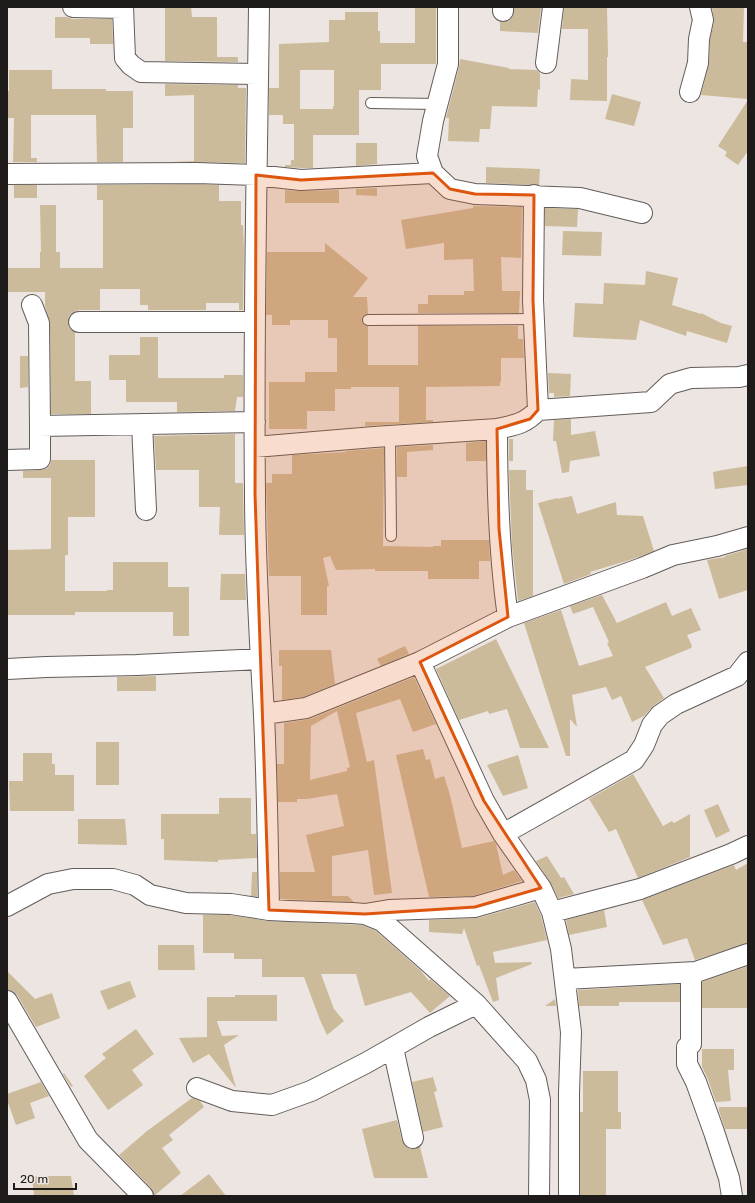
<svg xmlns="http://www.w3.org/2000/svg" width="755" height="1203" font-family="Rubik,sans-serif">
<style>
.building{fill:#ccbb9a;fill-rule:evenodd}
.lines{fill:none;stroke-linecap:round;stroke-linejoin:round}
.service-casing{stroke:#635d5a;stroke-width:12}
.minor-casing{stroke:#635d5a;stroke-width:22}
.service{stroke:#fff;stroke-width:10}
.minor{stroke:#fff;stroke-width:20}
.marked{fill:#de560d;fill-opacity:0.2;stroke:#de560d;stroke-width:3;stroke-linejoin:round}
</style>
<rect width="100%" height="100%" fill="#ece5e1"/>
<path class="building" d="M165,7H191L192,17H217V57H238V62L165,61Z
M415,7H436V64H381V90H359V135H313V168H301L285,167V165H291V160H294V124H283V115H269V88H279V44L329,42V20H345V12H378V31H380V43H415ZM300,70H334V106H333V109H300Z
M514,7L541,8L538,33L500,31V22H503L509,21L513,16Z
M564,7H607L608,57H607V101L570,100L571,79L588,80V29H562Z
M712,7L744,8L743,42H748V99L701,95L709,64L710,40L714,22Z
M55,17H67L72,19H112L113,44H90V38H55Z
M460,59L509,68V69L537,70L540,73V90L538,89L537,107L492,106L490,129H480L479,142L448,141L449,118H446L459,67Z
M9,70H52V89H106V91H133V128H123V162H97L96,115H31V158H37V162H13L14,118H7V91H9Z
M165,84L238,85V88H246L245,163L170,162L194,161V95L165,96Z
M612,94L641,102L634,126L605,119Z
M748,100V151L738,165L725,156L727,152L718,146Z
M356,143H377V164L356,166Z
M486,167L540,169L539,185L534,184L530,185L486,183Z
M197,184L219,185V201H241V225H243L244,248L243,310H239V303H206V310H148V305H140V289H100V310H79L74,312L69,316L68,322L69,328L75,332V381H91V414H51L50,323L45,306V292H7V268H40V252H41L40,205H56V252H60V268H103V200H97V185Z
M14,185H37V198H14Z
M377,188V196L356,195V189Z
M285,190L301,191L339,190V203H285Z
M473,206L522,207L521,258L501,257L502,291H520L519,313H418V304H428V295H464V291H474L473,259L444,260V243L406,249L401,220L473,208Z
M545,208L578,209L577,227L545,226Z
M563,231L602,232L601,256L562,255Z
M325,243L368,278L353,297H367L368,314L363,316L362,320L364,325L368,326V365H418V326H518V339H523L524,358H501V382H500V386L426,387V420H433V422L365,426V422H399V387H351V389H335V411H307V429H269V382H305V372H337V338H328V320H290V325H272V315H266L267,252H325Z
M646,271L678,278L672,305L701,314V313L721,323L732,326L727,343L687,331L686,336L640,320L636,340L573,337L575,303L603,304L604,283L645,285Z
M140,337H158V378H224V375H243V397H237L235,411L177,412V402H126V380H109V355H140Z
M20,356H28V387L20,388Z
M548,373L571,374L570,396H572L554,397V393H549Z
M571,419V435L595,431L600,456L570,461L569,472L562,473L556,441H553L554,420Z
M235,434V483H243L244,535H219L220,507H199V470H156L154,436Z
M509,439H513V461H509Z
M486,441V461H466V443Z
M433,445V450L407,452V477H397V447Z
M384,448L383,546L433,547V546H441V540H489L490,561H479V579H428V571H375V569L336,570L330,556L323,558L329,586H327V615H301V576H269L266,483H272V474H292V455L346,452V451Z
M51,460H95V517H68V555H65V591H107V590H113V562H168V587H189V636H173V612H75V615H7V550L51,549V478H23V471L40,470L46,469L50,465Z
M748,466V485L715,489L713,472L723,470Z
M509,470H526V490H533V596L518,601L512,546Z
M572,496L577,514L616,502L617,515L643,516L654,551L633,559L590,572L591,574L564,584L538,503L557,498V499Z
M748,549V590L719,599L707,560L725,557V556Z
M221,574H245L246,600H220Z
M602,595L617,623L666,602L672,616L691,608L701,630L687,635L692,646L691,648L645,667L664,698L653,706L644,716L632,722L621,696L612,700L606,687L572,695L577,727L570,719V756H566L524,623L561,610L579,666L613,656L607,643L609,642L593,607L573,614L570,606Z
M496,639L549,748H520L507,709L489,714L488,711L459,720L436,669Z
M405,646L409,654L381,666L377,659Z
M279,650H331L335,684L303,697L282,700V666H279Z
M156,676V691H117V677Z
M414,677L436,724L413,732L400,699L356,713L367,762L374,760L392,893L374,895L368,850L332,856V896H348L354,902L280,899V872H315L306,835L344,826L337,794L307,799H297V802H278L277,764H284V723L310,719ZM337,711L350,767L347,768V771L310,780L311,726Z
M96,742H119V785H96Z
M423,749L426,760L430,759L435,779L444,776L450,795L462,848L494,841L496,844L503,875L514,870L522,881L473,896L429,897L396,755Z
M23,753H52V764H55V775H74V811H10L9,781H23Z
M518,755L528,788L503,796L487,765Z
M633,774L663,826L672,821L674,823L690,814V857L638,878L616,829L609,832L589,799Z
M219,798H251V834H256L257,858L218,860V862L164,860V839H161V814H219Z
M718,804L730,831L716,838L704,810Z
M78,819H125L127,845L78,844Z
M547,856L561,878L564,877L574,894L558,898L550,882L536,861Z
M748,863V943L695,960L687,938L663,945L642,900L734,865L736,870Z
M252,872H257V897L251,896Z
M535,902L541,916L547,940L493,952L495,963L531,962L532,964L496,978L499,1000L493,1002L479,965L477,966L464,928L462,934L429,932V920L478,918Z
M604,910L607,927L569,935L566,920Z
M203,915H230L268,921L362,925L376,931L421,971L429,981L430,979L450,996L430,1013L411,992L365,1006L356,974H321L334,1009L344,1021L327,1035L320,1020L304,977H262V959H234V953H203Z
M158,945H194L195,970H158Z
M748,966V1008H702V982Z
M7,971L35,999L52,993L60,1018L36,1027L17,995L13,991L7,990Z
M130,981L136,997L108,1010L100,991Z
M680,984V1002H619V1006H579L578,990Z
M235,995H277V1021H217L222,1036L239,1035L224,1045L236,1088L209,1054L193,1063L179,1038L207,1037V997H235Z
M555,999L556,1006H545Z
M136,1029L154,1054L132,1070L143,1085L108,1110L84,1076L106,1058L102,1054Z
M702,1049H734V1070H728L731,1101L716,1102L707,1077L702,1067Z
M583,1071H618V1112H621V1129H606V1196H580V1112H583Z
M64,1073L73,1086L71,1087L63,1074Z
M433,1077L437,1091L434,1092L443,1127L423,1132L412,1082Z
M41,1082L49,1096L30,1103L35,1118L16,1125L7,1100V1094Z
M192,1098L200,1101L204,1107L169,1135L173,1140L162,1148L181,1173L154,1196L151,1188L119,1155L147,1131Z
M719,1107H748V1129H725L719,1111Z
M397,1120L402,1140L404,1145L410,1149H415L420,1147L428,1178H374L362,1129Z
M209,1174L226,1196H180Z
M40,1176H71L74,1196H34L32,1177Z"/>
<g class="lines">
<g class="service-casing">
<path id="service" d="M371,103L438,104
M368,320L534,319
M390,436L391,536"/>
</g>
<g class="minor-casing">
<path id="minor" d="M73,7L123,8
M123,7L125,58L131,65L141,72L258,74
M259,7C257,169 253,331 255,493C255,567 260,641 264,715C267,780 268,845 269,910
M503,7V11
M546,63L553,7
M690,92L698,63L699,39L703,20L700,7
M433,173L427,156L433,121L448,64V7
M7,174L197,173L256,175L301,180L433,173L450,189L475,194L580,198L642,213
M32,305L39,323L40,426
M79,322H255
M538,410L651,402L670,384L691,378L739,377L748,375
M142,424L146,510
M497,429C497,492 499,555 508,617
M255,447L374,437L497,429C515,425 525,424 538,410L533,300L534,195
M7,460L40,459V426L255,422
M420,662L484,801L503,834L541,888L552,912L561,949L571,1032L569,1093V1196
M7,669L46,667L137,665L260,659
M264,714L306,708L420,662L508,617L642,568L673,555L717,546L748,537
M503,834L634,760L644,745L652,725L660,715L676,704L737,676L748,662
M7,906L48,884L73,879H113L135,885L150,895L186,903L231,904L269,910L289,911L352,913L365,914L382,921L476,1004L527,1061L536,1080L540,1100L539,1196
M552,912L640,889L731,854L748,846
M365,914L389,910L475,907L541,888
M691,973V1044L687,1047V1064L696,1082L714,1132L729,1178L732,1196
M565,979L696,972L748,954
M7,1001L88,1140L143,1196
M393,1048L413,1138
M197,1088L232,1101L272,1105L311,1091L366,1063L429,1027L476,1004"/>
</g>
<use href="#service" class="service"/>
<use href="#minor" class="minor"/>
</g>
<path class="marked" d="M433,173L450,189L475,194L534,195L533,300L538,410L530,419L497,429L499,529L508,617L420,662L484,801L541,888L475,907L365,914L269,910L255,494L256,175L301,180Z"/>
<rect width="755" height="1203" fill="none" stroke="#1e1b1a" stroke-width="16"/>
<path d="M14 1183v6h62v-6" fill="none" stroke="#1e1b1a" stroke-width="2"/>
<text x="20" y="1183" font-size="12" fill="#1e1b1a" stroke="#ece5e1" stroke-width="3" paint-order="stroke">20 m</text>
</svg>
